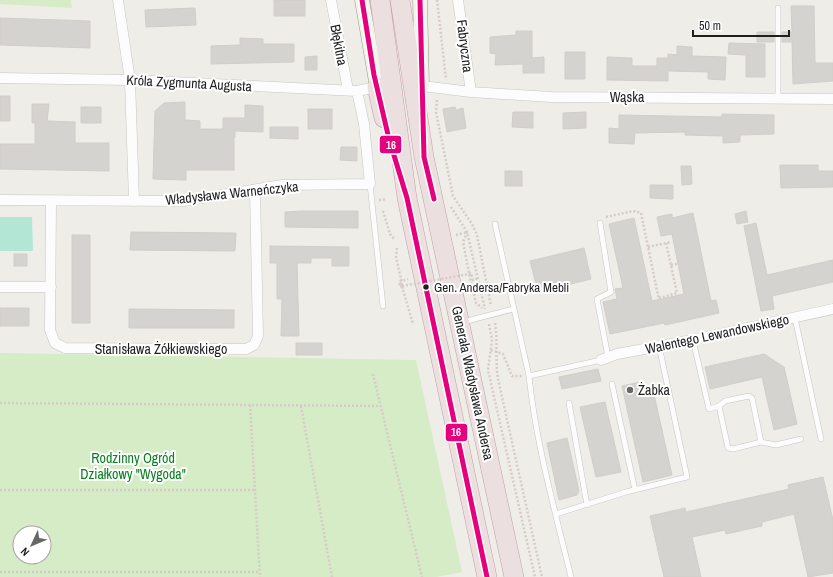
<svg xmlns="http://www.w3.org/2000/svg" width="833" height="577" font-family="'Archivo Narrow',sans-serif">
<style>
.grass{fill:#d6ecc6;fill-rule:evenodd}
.pitch{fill:#b3e6d5}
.building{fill:#d5d3cf;stroke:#d1cec9}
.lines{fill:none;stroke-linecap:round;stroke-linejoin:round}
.lane-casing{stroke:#c6c6c4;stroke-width:6}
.street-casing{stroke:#c6c6c4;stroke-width:11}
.secondary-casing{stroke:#94987f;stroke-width:15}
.highway-casing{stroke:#c49fa5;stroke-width:20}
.path{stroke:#d7cbc7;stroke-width:2.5;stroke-dasharray:2 2;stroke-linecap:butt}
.lane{stroke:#fcfcfc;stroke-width:5}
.street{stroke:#fcfcfc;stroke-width:10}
.secondary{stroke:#f2f4eb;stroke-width:14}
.highway{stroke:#ebdfe0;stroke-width:19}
.path-bridge{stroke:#d7cbc7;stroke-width:2.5;stroke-dasharray:2 2;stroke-linecap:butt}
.bus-1-casing{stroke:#fff;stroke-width:8}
.bus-1{stroke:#e5007d;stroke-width:5}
.bus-dot{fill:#1f1f1f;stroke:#fff;stroke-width:1.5}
.poi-dot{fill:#676765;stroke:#fff;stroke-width:1.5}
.labels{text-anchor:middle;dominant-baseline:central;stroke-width:4;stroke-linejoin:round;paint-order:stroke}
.bus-label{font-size:13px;fill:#1f1f1f;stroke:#fff;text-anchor:start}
.street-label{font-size:14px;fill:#1f1f1f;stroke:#fff}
.poi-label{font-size:14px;fill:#1f1f1f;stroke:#fff;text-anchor:start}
.park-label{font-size:14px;fill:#0a8121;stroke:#fff}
.line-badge{stroke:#fff;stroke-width:1.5}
.badge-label{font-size:11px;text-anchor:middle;font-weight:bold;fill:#fff}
</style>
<rect width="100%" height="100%" fill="#eeede8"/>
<path class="grass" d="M0,0H71L72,8L0,4Z
M0,353L416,360L462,572L436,577H0ZM20,533H44V557H20Z"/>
<path class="pitch" d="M0,217H32L33,251H0Z"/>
<path class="building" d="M274,0H305V16H274Z
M791,6H814L815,63H833V81L793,84L792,42H782V32H792Z
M195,8L196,25L146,27L145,10Z
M0,18L90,21V48L0,45Z
M516,31H532V58L544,57V73H523V64L495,65L496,54L490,53V37L516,35Z
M757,32H774V42H757Z
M240,38L263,39V44H294V62L211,64V46L240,45Z
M729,43L765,44V77H746V55L728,54Z
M677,46L692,47V56L726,57L725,80L708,79V72L668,71V81L607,80V57L632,58V66H657V58H668V54L677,55Z
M565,52H585V79H565Z
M317,56V70H305V57Z
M0,96H10V121H0Z
M185,102V120L200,121V129H223V118H245V105L263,106V132L235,131V137H234V170H186V180L153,179L155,111L164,103Z
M32,104H49L47,121L75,122V143H109V171L0,169V144H35V123H32Z
M81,107H101V123H81Z
M455,107L456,110L463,108L466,128L447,132L443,109Z
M308,109H332V129H308Z
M513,112H533V128L512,127Z
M586,112V128L563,129V113Z
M722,114L774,115V134L740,135V142L723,143V136L685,135V132L635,133L634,144L609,143V128L619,129V115L722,117Z
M270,127H298V139L270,138Z
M341,147H357V161L340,160Z
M780,165H818V171H833V187L781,188Z
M681,166H691L692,184L682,185Z
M505,171H522V186H505Z
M650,185H673V199L650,198Z
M302,211H358V228L285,227V212Z
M746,211L748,222L737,224L735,214Z
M693,213L711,301L716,300L719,313L665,325L664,323L610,334L603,302L617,299L615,289L623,288L609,224L634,218L652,301L684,294L672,234L661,236L657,217L672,214V218Z
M756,223L767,275L833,260V282L772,296L774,309L761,311L744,226Z
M131,232L236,233L235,251L130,250Z
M72,235H90V323H72Z
M270,246L349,247V266H332V258H311V263H297L299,336H281L282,299H277V263H270Z
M584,248L591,279L538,292L530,261Z
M14,254H27V266H14Z
M0,308H29V326H0Z
M129,309L234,310V328H129Z
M296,343H322V355H296Z
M764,354L784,367L797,424L774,430L762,377L710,389L705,367Z
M598,369L601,381L562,389L559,377Z
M640,382L642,392L653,390L672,475L643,482L622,386Z
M605,402L621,472L596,477L580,407Z
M567,438L579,491L577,495L559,500L547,443Z
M823,477L833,520V573L808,577L794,514L762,522V526L726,534L725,530L692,537L701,577H664L650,516L685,508L686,512L789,489L788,485Z"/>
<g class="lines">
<g class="lane-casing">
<path id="lane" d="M778,98V8
M370,184L383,306
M600,223L611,292L597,299L608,357
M495,224L529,376
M795,318L821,439
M463,322L513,309
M693,340L709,409L719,406L728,448L733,449L761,442L776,445L801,439
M612,384L635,490
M569,403L587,505
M719,406L725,401L749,396L752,398L761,442
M556,514L626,492L687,477L659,346
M571,577C555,511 536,444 529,376L601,360"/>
</g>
<g class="street-casing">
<path id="street" d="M118,0L130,80L134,201
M331,0L348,90
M458,0L471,92
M0,78L130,80L357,91L377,87
M422,86L471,92L551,97L833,99
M0,200L184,201L282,185L370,184L364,124L357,91
M51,201L50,330L55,343L65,348L246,349L254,345L258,336L255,190
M0,287H51
M601,360L617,354L693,340L833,309"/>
</g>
<g class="secondary-casing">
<path id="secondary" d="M362,0L377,87
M420,0L422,86"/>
</g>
<g class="highway-casing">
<path id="highway" d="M380,0L407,198L487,577
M400,0L424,157L514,577
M377,87L384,118"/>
</g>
<path class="path" d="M437,0L446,79
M437,100L436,112L453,196L472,224L477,235L491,306
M379,200L387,199
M451,207L467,232L485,309
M383,211L390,234L395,240
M606,217L633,211L641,213L659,300
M467,232L463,242L470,278L476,303L482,308
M456,235L467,232
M648,247L671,242
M397,248L396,257L401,279
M671,265L677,264
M469,274L471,273L473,280L479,278
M402,286L400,287L399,282L408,279
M403,290L413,324
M659,298L677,293L666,243
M495,323C498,342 495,360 498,379L542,577
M489,324L492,340L488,370L535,577
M491,350L503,354L512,376H522
M373,374L422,577
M0,403L381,406
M250,405L260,577
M301,406L332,577
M0,490H254
M0,572H259"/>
<use href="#lane" class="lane"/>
<use href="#street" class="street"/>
<use href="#secondary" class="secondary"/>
<use href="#highway" class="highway"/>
<path class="path-bridge" d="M401,279L403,290
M402,286L469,274"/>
<g class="bus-1-casing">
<path id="bus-1" d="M362,0L374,75L389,139L407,198L487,577
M420,0L424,157L434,199"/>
</g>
<use href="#bus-1" class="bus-1"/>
</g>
<circle class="bus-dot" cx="426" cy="287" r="3.5"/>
<circle class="poi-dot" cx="630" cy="390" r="4"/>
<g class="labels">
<g class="bus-label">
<text x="434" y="287">Gen. Andersa/Fabryka Mebli</text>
</g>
<g class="street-label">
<text transform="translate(339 45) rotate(79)">Błękitna</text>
<text transform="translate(465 46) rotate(83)">Fabryczna</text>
<text transform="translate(189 83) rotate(3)">Króla Zygmunta Augusta</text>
<text x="627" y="97">Wąska</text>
<text transform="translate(232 193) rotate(-6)">Władysława Warneńczyka</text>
<text transform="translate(717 334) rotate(-12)">Walentego Lewandowskiego</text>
<text x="161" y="349">Stanisława Żółkiewskiego</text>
<text transform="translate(473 383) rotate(78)">Generała Władysława Andersa</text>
</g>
<g class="poi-label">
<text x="638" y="390">Żabka</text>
</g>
<g class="park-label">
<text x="133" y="458">Rodzinny Ogród<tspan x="133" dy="16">Działkowy "Wygoda"</tspan></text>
</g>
</g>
<g class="line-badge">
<rect x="379" y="135" width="23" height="19" rx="4" fill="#e5007d"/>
<rect x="445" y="423" width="23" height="19" rx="4" fill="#e5007d"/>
</g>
<g class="badge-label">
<text x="391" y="149">16</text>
<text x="456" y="436">16</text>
</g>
<g transform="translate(32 545) rotate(226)"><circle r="19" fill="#ffffff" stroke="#a5a5a5"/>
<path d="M0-3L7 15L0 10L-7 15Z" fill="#676765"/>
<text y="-6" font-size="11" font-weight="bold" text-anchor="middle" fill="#1f1f1f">N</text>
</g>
<path d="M693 30v6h96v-6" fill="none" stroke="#1f1f1f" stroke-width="2"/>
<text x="699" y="30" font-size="12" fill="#1f1f1f" stroke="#ffffff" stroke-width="3" paint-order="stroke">50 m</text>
</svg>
